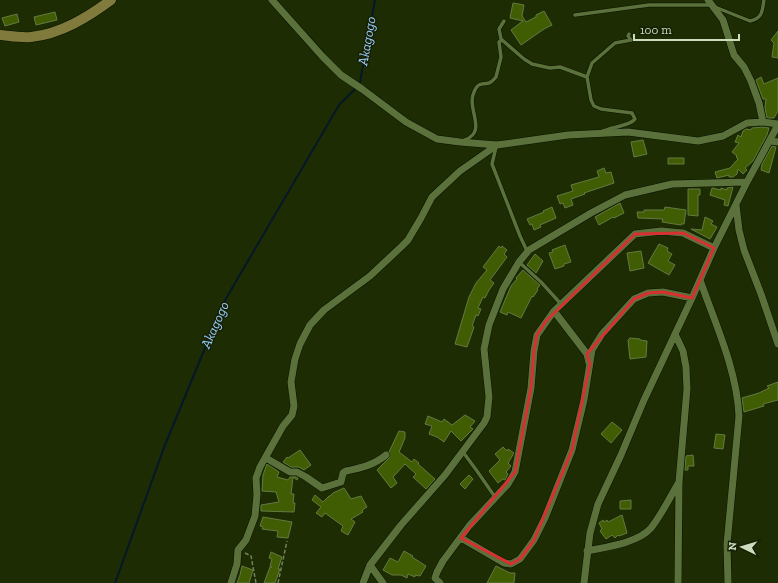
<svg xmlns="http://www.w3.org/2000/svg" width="778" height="583" font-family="'Zilla Slab',serif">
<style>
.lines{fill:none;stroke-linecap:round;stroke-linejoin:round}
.stream{stroke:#04182a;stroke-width:2}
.building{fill:#415d03;stroke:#637a43}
.service-casing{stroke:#091300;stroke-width:4.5}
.minor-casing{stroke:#091300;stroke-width:8}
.secondary-casing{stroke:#091300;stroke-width:11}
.path{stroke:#72815d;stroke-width:1.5;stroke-dasharray:4 2;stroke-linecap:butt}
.service{stroke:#5b713b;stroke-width:3.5}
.minor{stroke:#5b713b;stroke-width:7}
.secondary{stroke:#807b3c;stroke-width:10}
.marked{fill:none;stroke:#d63130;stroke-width:3;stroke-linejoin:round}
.labels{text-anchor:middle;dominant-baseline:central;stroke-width:3;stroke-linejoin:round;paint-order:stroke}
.water-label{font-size:14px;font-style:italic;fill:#9bcefd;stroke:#162105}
</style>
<rect width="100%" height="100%" fill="#1d2c02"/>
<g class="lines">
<path class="stream" d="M360,82L375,0
M115,583L165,445L224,302L339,105L356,88"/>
</g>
<path class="building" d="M513,3L524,5L522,16L526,22L536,17V15L544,11L552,25L544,29L521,45L511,30L523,21L510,18Z
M55,12L57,20L36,25L34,17Z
M17,14L19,22L5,26L2,18Z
M778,31V58L772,57L774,43L771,40Z
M761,77L764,84L778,78V111L774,118H767L765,108L766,99H763L756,80Z
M763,127L769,128L767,135L753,161L745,168L747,170L743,174L738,169L737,174L733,177H729V175L717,178L715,172L730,168L738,159L736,157L737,156L732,152L739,143L735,142L738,135L741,137L743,131L746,129L751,130L752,128Z
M643,140L647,154L634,157L631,142Z
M772,146L776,147L769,173L761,170L762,164Z
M668,158H684V164H668Z
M604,168L606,173L611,172L614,183L584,193L585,194L571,199L573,205L565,208L563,203L560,204L557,196L573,191L571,185L599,177L597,171Z
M733,187L728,206L724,205L725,200L710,195L712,188L721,190V188L727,190V188Z
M688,189H700V195H698V216L688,215Z
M620,203L624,213L614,218L613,217L599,225L595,217Z
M552,207L556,218L540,225L541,227L534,230L532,224L530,225L527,219L544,212L543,211Z
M665,207L686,210L684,224H681V225L662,222L663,219L638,218L637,212H644V210H664Z
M705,217L713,221L711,224L717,227L710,239L691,229L702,230Z
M659,244L668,248L667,251L672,254L668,261L675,265L669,275L648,263Z
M565,245L571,262L564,264V266L555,269L549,253L553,252L552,250Z
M499,246L501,248L502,246L507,250L504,254L507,257L490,280L494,283L489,290L485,298L483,297L478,308L481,309L478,316L476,315L472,326L474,327L467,347L455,344L469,297L476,283L487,270L483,267Z
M641,251L644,268L630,271L627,253Z
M535,254L543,261L536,273L527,265Z
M523,270L540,285L537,289L538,290L533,297L532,296L521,318L508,312L507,315L500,312L511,286L517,279L516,278Z
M630,338L640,339V340L647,341L646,357L630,359L628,340Z
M778,382V400L763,404L764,406L744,412L742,398L759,393L769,388L767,386Z
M465,415L475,421L470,427L473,429L461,441L451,431L444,442L437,437L429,434L432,426L425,424L428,416L442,422L444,419L452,425Z
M612,422L622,430L611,443L601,434Z
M399,431L405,432V438L399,452L412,462L414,459L419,463L418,464L435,479L426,489L413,477L416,474L405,464L393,477L397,483L391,488L377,470L390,457L389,452Z
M716,434L725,435L723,449L714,448Z
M503,447L507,451L508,449L514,453L508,463L511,466L506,472L508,474L505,480L503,479L498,483L489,471L500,460L495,454Z
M300,450L311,465L304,470L299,467H291L283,462L287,457L288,458Z
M693,455L694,466H688V470H685L686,456Z
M267,464L279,472L277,477L288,480L290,477H296L298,478L297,480L293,477L291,494H294L293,503H295L294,512L261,511V505L279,502L276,492L262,491L263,475Z
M469,475L473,479L465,489L460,484Z
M344,488L351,499L361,496L367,507L362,510L363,512L351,519L355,522L348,535L341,531L343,526L325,513L322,517L316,513L321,507L312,500L315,495L323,502L329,496H330L333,493Z
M631,500V509H620V501Z
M622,515L627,533L619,536L618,535L615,538L612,535L606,539L600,531L602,529L599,523L603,520L604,522L607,520L608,522Z
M263,517L292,522L288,538L277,537L278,531L262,529L263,527L260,526Z
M404,551L413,556L412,557L426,566L420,576L415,575V577L408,574L407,578L401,575H392L383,570L390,558L398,562Z
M271,552L282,557L278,569H280L275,583H264L270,567H272L270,566L272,559L269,558Z
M242,566L253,570L249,583H237L240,575Z
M496,566L510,573H515L514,583H487Z"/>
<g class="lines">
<g class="service-casing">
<path id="service" d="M575,15L649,5H710L750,21C763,18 762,11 764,0
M504,21L499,29L501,39L524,59L532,64L550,68L560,67L587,77
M601,132C610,127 630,126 635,119L632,113L601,109L594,106L591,100L587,77L592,63L615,43L631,40L628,36L629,34
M465,140C488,131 466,109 474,92C478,82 481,85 489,83C492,82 494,79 496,77L501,57L499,42L502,40
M496,147L492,164L520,236L527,251
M519,262L541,282L561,304
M463,452L477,471L495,497"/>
</g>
<g class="minor-casing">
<path id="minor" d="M272,0L322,56L341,75L362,89L406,122L437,139L460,142L497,145L568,135L628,132L698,141L723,136L747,123L763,122L778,124
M708,0L723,20L734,55L744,67L751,81L759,103L763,122
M770,141L778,142
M736,205L739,230L744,250L761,294L778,344
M700,280C715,323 737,370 739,416L727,544L728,583
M554,311L587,354L589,363
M675,334L683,351L686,367L687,389L679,482L678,583
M266,458L290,472H297L306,477L322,488L341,482L343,473L346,471C361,468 374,465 386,455
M461,538L504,563L511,564L520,559L534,540L545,518L572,450L584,400L592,350L602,334L634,299L648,293L663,292L692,298
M587,551C606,547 638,543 651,528C662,514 670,497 679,482
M370,565L383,583
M231,583L237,564L238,550L246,540L255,516L257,495L256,478L260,467L283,426L292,415L294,406L291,382L295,359L300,344L310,325L324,310L370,276L401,247L408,240L421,218L432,197L460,171L497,145
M363,583L370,565L401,525L445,475L484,423L487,417L489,397L484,349L489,325L503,289L519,262L529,250L591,213L625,195L672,184L747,182
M440,583L435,578L437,572L443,561L469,526L508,484L515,472L531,388L534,351L537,335L554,311L635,234L661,231L683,233L714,248
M584,583L590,533L598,504L621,455L644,400L692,298L714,248L747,182L778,125"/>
</g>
<g class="secondary-casing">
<path id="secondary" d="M0,35C10,36 21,38 31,37C61,34 88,17 111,0"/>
</g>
<path class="path" d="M245,553L251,556L256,583
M278,583L287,541"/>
<use href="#service" class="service"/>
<use href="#minor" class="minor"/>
<use href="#secondary" class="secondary"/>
</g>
<path class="marked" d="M683,233L714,248L692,298L663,292L648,293L634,299L587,354L590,364L572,450L534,540L520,559L511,564L461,538L515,472L531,388L534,351L537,335L546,321L635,234Z"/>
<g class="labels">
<g class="water-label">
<text transform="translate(367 41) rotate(-80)">Akagogo</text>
<text transform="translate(215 325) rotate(-66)">Akagogo</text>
</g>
</g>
<g transform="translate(742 547) rotate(275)" stroke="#162105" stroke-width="3" paint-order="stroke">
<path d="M0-3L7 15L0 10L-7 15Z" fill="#cddbbe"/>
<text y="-6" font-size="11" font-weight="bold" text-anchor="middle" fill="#cddbbe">N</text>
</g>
<path d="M634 34v6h105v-6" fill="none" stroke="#cddbbe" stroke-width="2"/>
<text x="640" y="34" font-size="12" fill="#cddbbe" stroke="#162105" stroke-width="3" paint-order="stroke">100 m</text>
</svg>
